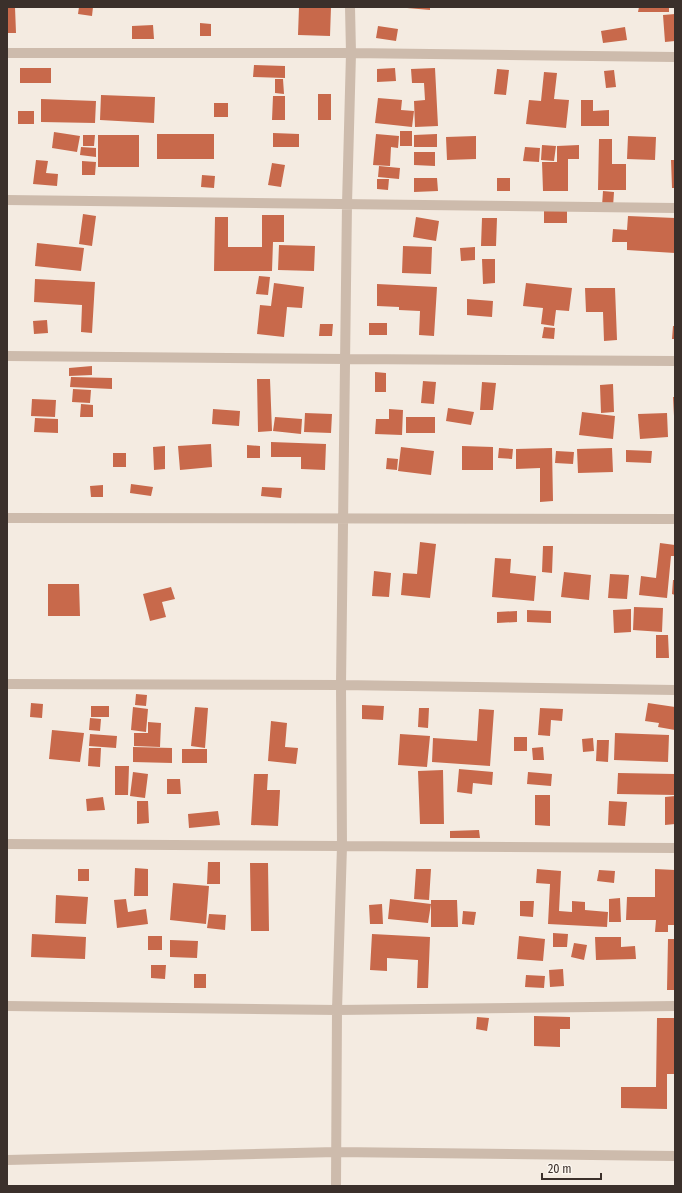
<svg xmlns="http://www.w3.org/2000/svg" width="682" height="1193" font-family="'Fira Sans Condensed',sans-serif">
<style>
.building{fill:#c8694b}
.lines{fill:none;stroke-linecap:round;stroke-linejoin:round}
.street{stroke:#cdbbac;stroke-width:10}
</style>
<rect width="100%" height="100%" fill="#f4ebe1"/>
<path class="building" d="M7,7H15L16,33H7Z
M79,7H93L92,16L78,14Z
M299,7H331L330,36L298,35Z
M407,7H430V10L407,8Z
M639,7H669V12H638Z
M675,14V41L665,42L663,15Z
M200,23L211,24V36H200Z
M153,25L154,39H132V26Z
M378,26L398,29L396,41L376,38Z
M625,27L627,40L603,43L601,31Z
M254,65L285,66V78L253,77Z
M20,68H51V83H20Z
M395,68L396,81L377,82V69Z
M435,68L438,126L415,127L414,101L425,100L424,83H412L411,69Z
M497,69L509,70L506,95L494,94Z
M614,70L616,87L606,88L604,71Z
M544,72L557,73L554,99L569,100L566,128L526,124L529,100L541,101Z
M275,79H283L284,94L275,93Z
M318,94H331V120H318Z
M101,95L155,97L154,123L100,120Z
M273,96H285V120H272Z
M378,98L402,100L401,110L414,111L412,127L375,123Z
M41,99L96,101L95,123L41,122Z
M581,100H593V111L609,110V126H581Z
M214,103H228V117H214Z
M18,111H34V124H18Z
M400,131H412V146H400Z
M54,132L80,136L77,152L52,148Z
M273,133L299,134V147H273Z
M157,134H214V159H157Z
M376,134L399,136L398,148L391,147L390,166L373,165Z
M437,134V147H414V135Z
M83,135H95L94,146H83Z
M98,135H139V167H98Z
M476,136V159L447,160L446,137Z
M628,136L656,137L655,160L627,159Z
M599,139H612V164H626V190H598Z
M542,145L556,146L554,161L541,160Z
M579,145V159H568V191H543L542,162H557V146Z
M81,147L96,148V157L80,155Z
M525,147L540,148L539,162L523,161Z
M414,152H435V166L414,165Z
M36,160L48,161L46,173L58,174L57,186L33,184Z
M671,160H675V188H672Z
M82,161L96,162L95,175H82Z
M272,163L285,165L281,187L268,185Z
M379,166L400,168L399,179L378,177Z
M202,175L215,176L214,188L201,187Z
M414,178H437L438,191L414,192Z
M497,178H510V191H497Z
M377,179H389L388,190L377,189Z
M603,191L614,192L613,207L602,206Z
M544,208H567V223H544Z
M83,214L96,216L92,246L79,244Z
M262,215H284V242H273L272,271H214L215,217H228V247H262Z
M628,216L675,218V253L627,250V242H612L613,229L627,230Z
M416,217L439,221L436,241L413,237Z
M482,218H497L496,246H481Z
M37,243L84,248L81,271L35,266Z
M279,245L315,246L314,271L278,270Z
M403,246L432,247L431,274L402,273Z
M475,247V260L461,261L460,248Z
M482,259H495V283L483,284Z
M259,276L270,277L268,295L256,294Z
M35,279L95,282L92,333L81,332L82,305L34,302Z
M274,283L304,287L302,308L287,307L284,337L257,334L260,305L271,306Z
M526,283L572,288L569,311L556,310L554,326L541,324L543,308L523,306Z
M377,284L437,287L434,336L419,335L420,311L399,310V307L377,306Z
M585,288H615L617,340L604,341L603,312H586Z
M467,299L493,301L492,317L467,315Z
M47,320L48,333L34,334L33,321Z
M369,323H387V335H369Z
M320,324H333L332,336H319Z
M673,326H675V339H672Z
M544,327L555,328L554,339L542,338Z
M92,366V375L69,376V368Z
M375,372L386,373V392H375Z
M71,377L112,378V389L70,387Z
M257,379H270L272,431L258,432Z
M423,381L436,382L434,404L421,403Z
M482,382L496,383L493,410H480Z
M613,384L614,412L601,413L600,385Z
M73,389L91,390L90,403L72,402Z
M673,397H675V416H674Z
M32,399L56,400L55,417L31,416Z
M81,404L93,405V417H80Z
M448,408L474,412L471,425L446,421Z
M213,409L240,411L239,426L212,424Z
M389,409L403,410L402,435L375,434L376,419H389Z
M582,412L615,416L613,439L579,435Z
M305,413L332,414L331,433L304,432Z
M667,413L668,437L640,439L638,414Z
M275,417L302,419L301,434L273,431Z
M406,417H435V433H406Z
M35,418L58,419V433L34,432Z
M271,442L326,444L325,470L301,469V457H271Z
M211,444L212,467L180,470L178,446Z
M247,445L260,446V458H247Z
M165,446V469L154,470L153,447Z
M462,446L493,447V470H462Z
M401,447L434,451L431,475L398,471Z
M499,448L513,449L512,459L498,458Z
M552,448L553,501L540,502V468L516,469V449Z
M612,448L613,472L578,473L577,449Z
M626,450L652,451L651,463L626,462Z
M556,451L574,452L573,464L555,463Z
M113,453H126V467H113Z
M387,458L398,459L397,470L386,469Z
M131,484L153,487L151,496L130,493Z
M103,485V497H91L90,486Z
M262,487L282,488L281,498L261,496Z
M420,542L436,544L430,598L401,595L403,573L417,574Z
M660,543L675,545V556H671L667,598L639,595L641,576L656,578Z
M543,546H553L552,573L542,572Z
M495,558L511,559L510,573L536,576L534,601L492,597Z
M374,571L391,573L389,597L372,596Z
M564,572L591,575L589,600L561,597Z
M610,574L629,575L627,599L608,598Z
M673,580H675V595L672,594Z
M48,584H79L80,616H48Z
M171,587L175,599L162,602L166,617L150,621L143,594Z
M634,607L663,608L662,632L633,630Z
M631,609V632L614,633L613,610Z
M527,610L551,611V623L527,622Z
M517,611V622L497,623V612Z
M656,635H668L669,658H656Z
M136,694L147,695L146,706L135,705Z
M31,703L43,704L42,718L30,717Z
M648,703L675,707V730L658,727L659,723L645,721Z
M362,705L384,706L383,720L362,719Z
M91,706H109V717H91Z
M133,707L148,709L146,732L131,730Z
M195,707L208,708L205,748L191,746Z
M419,708H429L428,728L418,727Z
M540,708L563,709L562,721L551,720L550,736L538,735Z
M479,709L494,710L490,766L432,762L433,738L477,741Z
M90,718L101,719L100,731L89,730Z
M271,721L287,723L285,747L298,748L296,764L268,761Z
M148,722L161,723L160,747L134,746V733H148Z
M52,730L84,733L80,762L49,759Z
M615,733L669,735L668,762L614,760Z
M90,734L117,736L116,748L89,746Z
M400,734L430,736L427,767L398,765Z
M514,737H527V751H514Z
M593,738L594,751L583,752L582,739Z
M597,740H609L608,762L596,761Z
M133,747L172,748V763L133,762Z
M543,747L544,760H533L532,748Z
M89,748H101L100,767L88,766Z
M182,749H207V763H182Z
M115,766H129L128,795H115Z
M459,769L493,772L492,785L473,783L472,794L457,792Z
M443,770L444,824H420L418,771Z
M133,772L148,774L145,798L130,796Z
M528,772L552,774L551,786L527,784Z
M618,773L675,774V795L617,794Z
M254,774H268L267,790H280L278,826L251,825Z
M167,779H180L181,794H167Z
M535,795H550V826L535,825Z
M675,796V824L665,825V797Z
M103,797L105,810L87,811L86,799Z
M137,801H148L149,823L137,824Z
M609,801L627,802L625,826L608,825Z
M218,811L220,825L189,828L188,814Z
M479,830L480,838H450V831Z
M208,862H220V884H207Z
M250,863H268L269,931H251Z
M135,868L148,869V896H134Z
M78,869H89V881H78Z
M416,869H431L429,900L414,899Z
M537,869L561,871L559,911L572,912V901L585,902V910L608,912L607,927L548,924L550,884L536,883Z
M655,869L675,870V925H668V932H655L656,920H626L627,897H655Z
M599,870L615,871L614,883L597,881Z
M173,883L209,886L206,924L170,920Z
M56,895L88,897L86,924L55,923Z
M620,898L621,922H609V899Z
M126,899L128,912L146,909L148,924L117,928L114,900Z
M390,899L431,904L428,923L388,919Z
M431,900H457L458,927H431Z
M520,901H534L533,917L520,916Z
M382,904L383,924H370L369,905Z
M463,911L476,912L474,925L462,924Z
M209,914L226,915L225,930L207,928Z
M553,933L568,934L567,947H553Z
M32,934L86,937L85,959L31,957Z
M372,934L430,937L428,988H417L418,960L387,958V971L370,970Z
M148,936H162V950H148Z
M519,936L545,939L543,961L517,959Z
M595,937H621V947L635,946L636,959L596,960Z
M668,939H675V990H667Z
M170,940L198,941L197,958L170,957Z
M574,943L587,945L584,960L571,957Z
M151,965H166L165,979L151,978Z
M563,969L564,986L550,987L549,970Z
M194,974H206V988H194Z
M526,975L545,976L544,988L525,987Z
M534,1016L570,1017V1029H560V1047L534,1046Z
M477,1017L489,1018L487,1031L476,1029Z
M657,1018H675V1074H667V1109L621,1108V1087H656Z"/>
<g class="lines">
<path class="street" d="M7,53H351L675,57
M7,200L675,208
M7,356L345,359L675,361
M7,518L675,519
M7,684L341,685L675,690
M7,844L675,848
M7,1006L337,1010L675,1006
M7,1160L336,1152L675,1156
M336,1186L337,1010L342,846L341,685L347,204L351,53L350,7"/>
</g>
<rect width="682" height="1193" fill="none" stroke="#3b302b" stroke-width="16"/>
<path d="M542 1173v6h59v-6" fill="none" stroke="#3b302b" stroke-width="2"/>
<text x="548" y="1173" font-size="12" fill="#3b302b" stroke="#fbf5ee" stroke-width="3" paint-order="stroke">20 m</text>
</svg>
